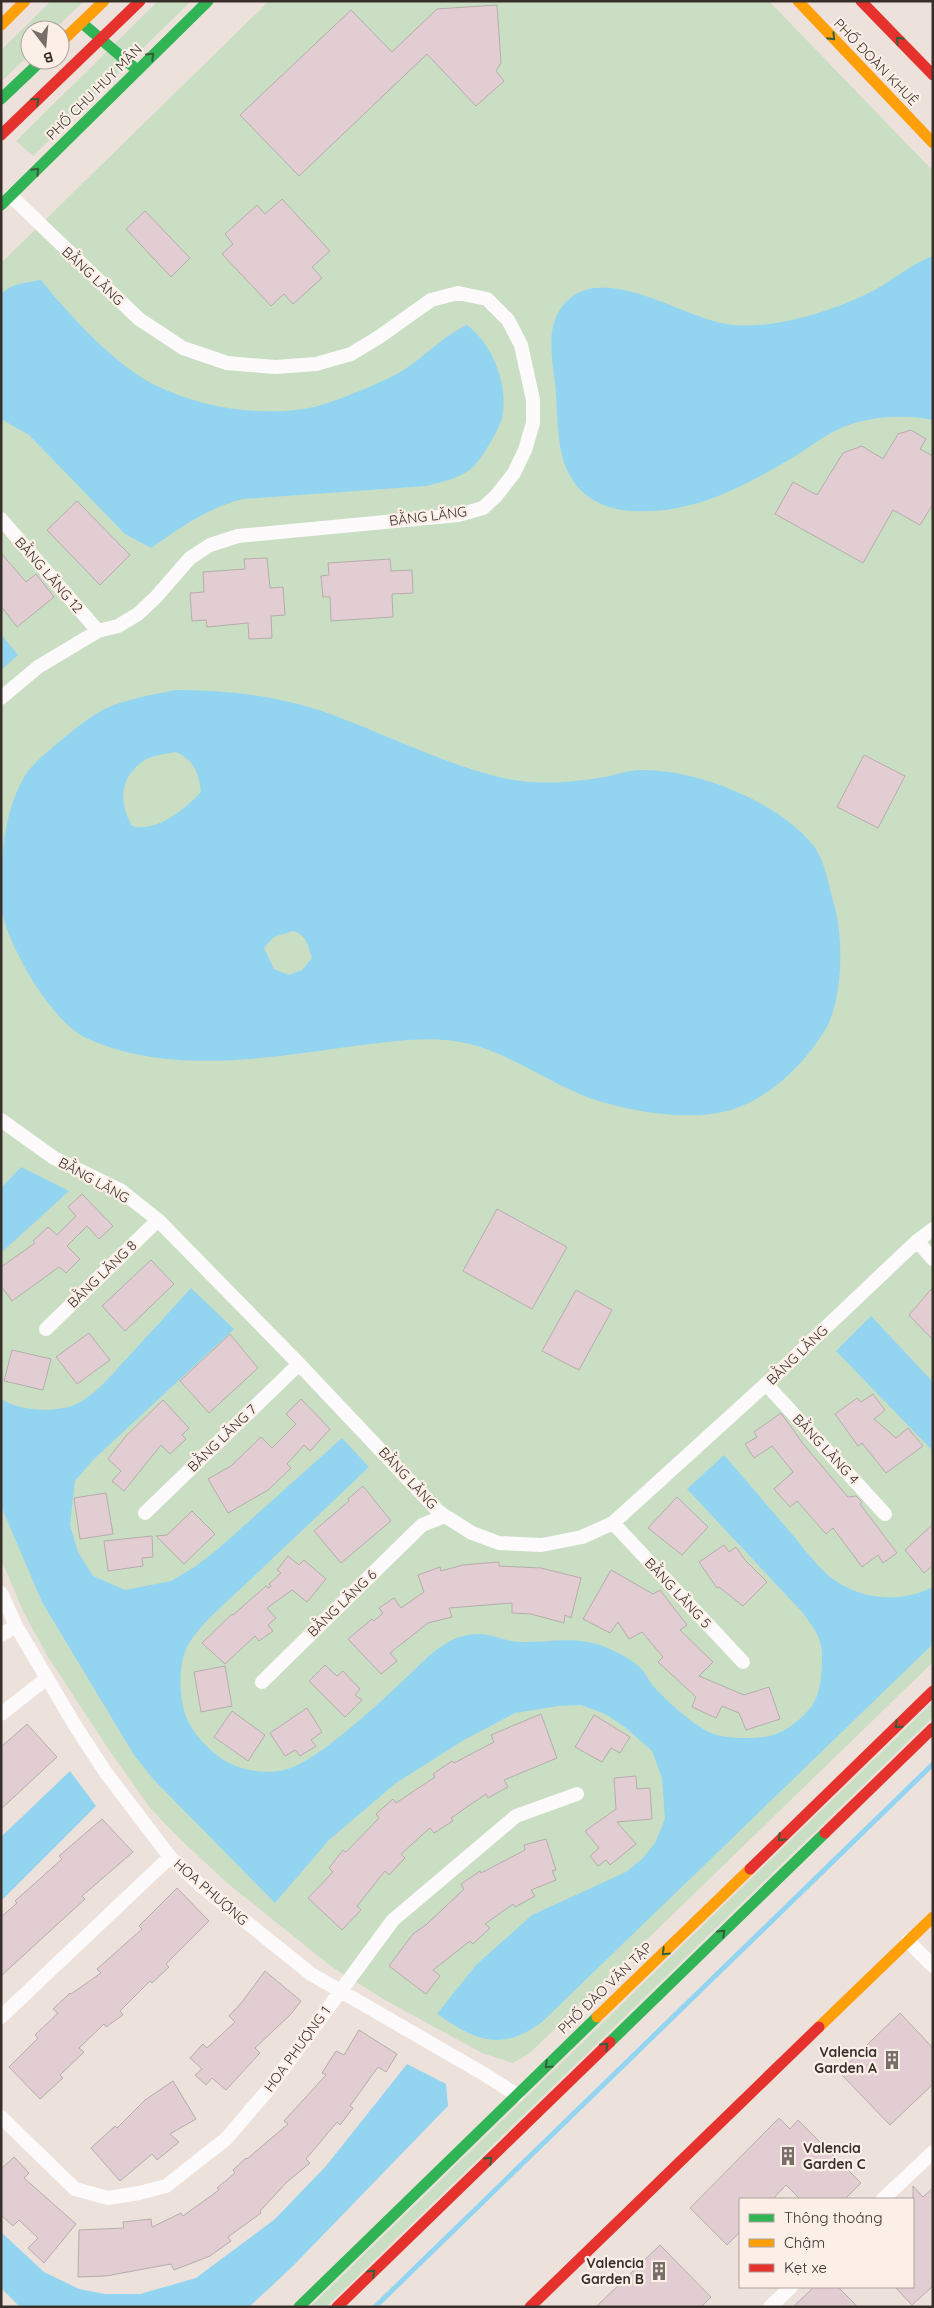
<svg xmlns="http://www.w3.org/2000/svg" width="934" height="2308" font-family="Quicksand,sans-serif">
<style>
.green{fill:#cadec4}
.water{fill:#93d5f0;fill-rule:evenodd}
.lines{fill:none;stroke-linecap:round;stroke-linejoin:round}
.stream{stroke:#93d5f0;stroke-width:5}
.building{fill:#e2cdd2;stroke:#b5adac}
.street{stroke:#fcfafa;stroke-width:14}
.fast{stroke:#30b455;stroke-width:11}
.slow{stroke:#ff9f0a;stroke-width:11}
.jam{stroke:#e5322d;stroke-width:11}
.oneway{stroke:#355e3a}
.labels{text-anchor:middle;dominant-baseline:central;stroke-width:4.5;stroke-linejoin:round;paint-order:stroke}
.street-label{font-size:14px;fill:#382f2b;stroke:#fcefe7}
.poi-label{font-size:14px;font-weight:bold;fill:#382f2b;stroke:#fcefe7;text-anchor:end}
</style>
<rect width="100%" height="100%" fill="#ede1db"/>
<path class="green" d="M51,1H84L54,30H30V54L1,82V50Z
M158,1H191L33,156L16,141Z
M269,1H769L933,171V1662L530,2053L513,2063L482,2053L385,2000L332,1967L226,1882L180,1839L151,1809L111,1753L48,1657L24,1613L1,1559V263Z
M933,1702V1717L326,2307H310Z"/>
<path class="water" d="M933,256V420C902,414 866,416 837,430C822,437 807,449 792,458C741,488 694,514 633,511C605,510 579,497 567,470C556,446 558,409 555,383C552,355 544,323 568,300C609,262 688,322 734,325C778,329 840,309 878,288C897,277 913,263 933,256Z
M41,280C69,315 116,366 155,385C199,407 255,416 303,409C327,406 367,388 389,378C418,365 437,339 467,325C493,345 509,385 502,418C499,430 483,456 475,465C463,478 442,482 426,486L242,499C204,510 183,526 151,548L125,534L29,435L1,419V294C12,283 26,283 41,280Z
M1,634L18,655L1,670Z
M175,690C229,690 282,696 333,715C390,736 443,764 503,778C534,785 567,783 599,778C613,776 627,770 641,770C695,769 778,801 813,845C826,862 828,884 834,904C844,938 843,1000 825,1030C802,1068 763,1105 718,1113C679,1120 619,1110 582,1095C540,1078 500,1047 454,1041C422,1036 380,1043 347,1047C262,1059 164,1075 84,1037C61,1025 35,987 23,964C13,945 3,925 1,904C0,863 3,805 29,770C38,758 80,724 94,715C118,700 147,696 175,690ZM176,752C194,760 199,773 201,792C185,809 157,833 132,826C119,803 119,779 142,762C151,755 166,754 176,752ZM293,931C307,935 308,946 312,958L302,970L289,975L274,969L264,948L274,937Z
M21,1167L69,1191L1,1253V1188Z
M191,1288L234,1329L93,1460L75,1481L70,1525L78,1552L93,1576L125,1590L171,1581L196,1566L218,1549L342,1438L369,1467C329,1505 289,1543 249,1581C231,1598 201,1623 188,1645C178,1664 179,1694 185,1714C192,1733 209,1751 227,1762C243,1771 266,1774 284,1770C314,1765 385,1698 409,1675C429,1656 448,1634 478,1634C492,1634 504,1641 518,1642C546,1643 572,1636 600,1645C611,1649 626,1656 636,1664C644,1669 648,1680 654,1687C667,1701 696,1728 714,1734C724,1738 738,1738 749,1738C762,1738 776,1736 788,1728C808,1714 819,1702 821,1677C824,1644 822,1638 802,1612L687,1489L724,1455C745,1479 765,1503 786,1527C800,1543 813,1562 829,1576C858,1600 900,1604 933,1587V1644L542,2022C501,2052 476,2041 437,2014L476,1965L532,1915L626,1872L642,1859L655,1843L665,1819L662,1778L652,1751L625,1727L605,1714L581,1705L559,1706L515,1713L464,1740L396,1783L329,1840L275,1903L154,1780L134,1755L42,1602L1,1506V1399C21,1412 62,1414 82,1401C100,1390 115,1371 129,1356C150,1333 171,1310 191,1288Z
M871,1316L933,1382V1451L836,1351Z
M70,1771L96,1806L1,1901V1837Z
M407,2064L446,2084L448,2106L292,2267L249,2307H20L1,2288V2232L44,2272L79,2289L105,2294H140L196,2278L275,2219L326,2166Z"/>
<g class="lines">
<path class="stream" d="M375,2307L933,1764"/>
</g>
<path class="building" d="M497,5L501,63L496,71L504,81L476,106L427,54L299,176L240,115L351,10L392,52L437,9Z
M282,199L330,251L312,267L322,278L293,304L284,294L271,306L222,254L233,244L225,234L257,205L265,214Z
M145,211L190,258L171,277L126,229Z
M911,430L926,439L920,449L933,456V504L920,525L893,510L863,563L775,514L793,482L817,495L843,453L862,446L883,459L898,434Z
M77,501L130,555L100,585L47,530Z
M1,553L26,582L36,574L54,597L17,627L1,606Z
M267,558L270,588L283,587L285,615L271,616L272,638L249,639L248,623L207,627L206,620L192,621L190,593L204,592L203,572L245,569L244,559Z
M390,559L391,571L412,570L413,593L392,594L393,617L331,621L330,597H323L321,576L329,575L328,563Z
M864,755L905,776L878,828L837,807Z
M82,1194L113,1226L99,1239L87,1226L67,1246L80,1259L66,1273L59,1267L12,1301L1,1286V1267L35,1243L33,1241L48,1227L57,1235L76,1216L68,1207Z
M497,1209L567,1247L532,1309L463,1271Z
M151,1260L174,1284L125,1331L102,1306Z
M933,1287V1340L909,1315Z
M576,1290L612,1310L579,1370L542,1351Z
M89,1333L110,1360L77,1384L56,1357Z
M230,1334L258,1368L209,1413L180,1381Z
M12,1350L51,1359L43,1390L4,1381Z
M873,1394L885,1410L874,1419L896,1438L908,1428L923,1446L886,1473L862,1443L858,1446L835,1414L857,1398L861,1402Z
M301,1399L330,1429L310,1451L304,1445L287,1464L291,1468L268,1490L228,1513L208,1479L231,1466L261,1437L272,1448L296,1424L286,1414Z
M163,1400L189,1428L182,1435L186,1439L170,1454L161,1445L124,1491L112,1481L121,1471L108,1459L126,1436Z
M781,1413L804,1445L848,1497L856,1496L862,1502L860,1504L897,1553L883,1563L878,1555L862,1567L833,1528L826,1534L797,1501L790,1507L774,1489L793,1472L772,1446L754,1458L745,1444L757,1437L754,1432Z
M363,1486L391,1521L341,1563L314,1531L349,1501L348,1499Z
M106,1493L113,1534L80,1539L74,1498Z
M677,1497L708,1527L682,1555L648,1528Z
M192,1511L215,1534L184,1564L156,1536L167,1535Z
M933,1524V1565L924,1573L905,1550Z
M152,1536L153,1557L142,1558L143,1566L108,1571L104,1541Z
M724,1545L729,1552L736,1547L745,1560L767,1582L743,1606L719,1587L717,1588L699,1562Z
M288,1556L299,1565L304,1560L326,1579L307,1602L292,1590L267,1608L276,1618L268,1625L273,1631L259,1641L255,1636L225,1664L202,1643L232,1614L233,1615L266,1586L269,1588L271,1586L269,1584L281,1573L277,1570Z
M499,1562V1566L541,1568L581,1578L571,1618L565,1615L564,1623L531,1614L512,1613V1603L449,1608L452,1617L428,1623L390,1653L397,1661L381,1674L348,1639L372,1619L374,1621L383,1613L379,1608L394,1598L401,1608L424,1592L418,1575L440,1567L441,1571L463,1565Z
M611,1570L653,1594L660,1590L687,1625L680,1630L713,1662L699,1676L744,1695L769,1687L780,1719L746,1730L739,1713L722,1706L716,1718L692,1707L696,1697L658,1662L663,1657L642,1632L629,1639L618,1622L610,1633L583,1619Z
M325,1665L337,1676L343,1671L360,1689L355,1695L362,1700L345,1717L309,1681Z
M225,1666L232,1706L201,1712L194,1672Z
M307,1708L322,1732L311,1740L316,1746L300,1756L295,1750L285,1756L270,1733Z
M232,1711L265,1735L248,1761L214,1737Z
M541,1714L557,1758L504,1780L508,1787L488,1798L486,1794L451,1818L453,1821L434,1833L430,1828L401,1854L405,1858L389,1875L385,1871L357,1906L361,1910L342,1930L308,1898L333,1872L329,1868L343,1850L346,1852L379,1818L376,1814L393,1799L396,1803L435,1777L433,1774L452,1761L454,1763L494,1742L491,1735Z
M594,1715L630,1737L620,1753L611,1748L602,1762L575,1747Z
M27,1724L57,1757L1,1809V1747Z
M636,1776L637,1789L650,1788L652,1819L617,1822L636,1844L610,1865L606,1860L598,1866L590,1856L599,1848L585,1831L616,1809L614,1778Z
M102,1819L133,1852L82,1896L85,1899L1,1976V1917L17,1903L15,1901L62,1859L59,1856Z
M546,1839L556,1870L552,1871L556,1880L531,1890L535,1896L515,1907L513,1904L485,1924L490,1928L473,1944L470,1941L433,1970L440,1976L426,1994L389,1966L413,1934L427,1924L464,1889L461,1884L480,1871L481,1873L525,1850L524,1845Z
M177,1888L209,1921L166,1964L169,1967L152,1983L150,1981L120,2011L123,2015L106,2027L104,2024L79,2048L84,2052L60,2075L63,2078L40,2099L9,2067L38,2038L35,2035L58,2013L53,2009L70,1993L71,1994L101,1973L97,1969L142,1929L139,1926Z
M265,1971L301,2001L291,2014L255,2048L260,2053L226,2090L212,2078L206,2085L195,2075L202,2069L190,2058L203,2044L207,2048L235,2022L229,2016L242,2002Z
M900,2013L933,2048V2084L890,2125L839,2072Z
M359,2030L397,2054L386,2072L378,2067L350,2106L353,2108L340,2125L337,2122L306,2159L310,2163L287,2182L260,2211L261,2213L228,2237L231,2241L210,2256L174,2270L171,2264L106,2276L78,2277L79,2230L124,2228L123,2222L151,2219L152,2227L181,2213L183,2216L219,2190L217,2188L235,2173L233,2170L246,2158L247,2159L288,2124L284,2121L326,2075L322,2073L336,2051L344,2055Z
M173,2081L196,2119L170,2134L179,2142L157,2160L152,2154L120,2181L91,2148L115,2126L117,2128L145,2100Z
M779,2118L790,2129L798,2120L861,2183L845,2199H800L786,2185L773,2199H740V2232L727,2245L690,2208Z
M14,2157L29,2173L24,2178L76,2224L44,2263L28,2248L38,2238L19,2220L13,2226L1,2215V2169Z
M913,2186L923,2197L933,2188V2286L912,2305L895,2287H913Z
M660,2245L711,2297L701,2307H596Z
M814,2287H838L858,2307H793Z"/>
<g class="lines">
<path class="street" d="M1,519L98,631
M1,698L38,667L98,631L118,626L138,614L156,597L190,558L210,545L238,536L458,515L483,508L496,496L514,473L525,450L533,423V400L521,345L508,320L487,299L458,293L431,300L379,337L351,354L316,364L275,367L227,363L183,348L139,319L11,196
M1,1120L54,1158L120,1190L158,1220L299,1364L438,1511L445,1516L472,1533L499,1543L542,1545L582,1537L613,1523L766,1384L917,1241L933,1229
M917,1241L933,1259
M46,1329L158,1220
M766,1384L885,1514
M145,1513L299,1364
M613,1523L743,1662
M1,1593L16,1626L76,1727L106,1773L170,1857L200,1885L311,1974L484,2074L517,2095
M1,1635L16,1626
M262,1682L422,1525L445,1516
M1,1714L46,1679
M908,1941L933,1966
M1,2017L170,1857
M1,2117L75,2189L108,2198L139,2193L166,2186L226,2139L267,2091L393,1920L516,1816L577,1794
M883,2199L933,2152
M770,2307L791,2287"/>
<path class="fast" d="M82,23L137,70
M1,99L42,60
M1,205L208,1
M610,2042L825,1833
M299,2307L597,2017"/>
<path class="slow" d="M798,1L933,143
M1,25L25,1
M60,43L104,1
M597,2017L750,1869
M819,2027L933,1917"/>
<path class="jam" d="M861,1L933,75
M1,135L140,1
M825,1833L933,1728
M750,1869L933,1691
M337,2307L610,2042
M530,2307L819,2027"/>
</g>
<defs><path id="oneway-chevron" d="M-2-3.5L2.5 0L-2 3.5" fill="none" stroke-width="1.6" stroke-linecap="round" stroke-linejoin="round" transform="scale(1.25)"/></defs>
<g class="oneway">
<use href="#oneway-chevron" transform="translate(832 37) rotate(46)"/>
<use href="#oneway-chevron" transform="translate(899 40) rotate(-134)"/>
<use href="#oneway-chevron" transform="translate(151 56) rotate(-44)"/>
<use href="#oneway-chevron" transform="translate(36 101) rotate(-44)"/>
<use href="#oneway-chevron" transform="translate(36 171) rotate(-45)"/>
<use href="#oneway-chevron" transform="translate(898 1725) rotate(136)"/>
<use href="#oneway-chevron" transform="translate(781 1838) rotate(136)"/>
<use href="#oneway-chevron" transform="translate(722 1933) rotate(-44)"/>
<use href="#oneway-chevron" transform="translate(665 1952) rotate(136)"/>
<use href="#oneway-chevron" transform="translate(605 2046) rotate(-44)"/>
<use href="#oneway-chevron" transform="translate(548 2065) rotate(136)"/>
<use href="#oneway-chevron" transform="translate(489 2160) rotate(-44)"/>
<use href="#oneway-chevron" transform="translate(372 2273) rotate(-44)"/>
</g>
<defs>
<g id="building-bare" transform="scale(1.5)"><path d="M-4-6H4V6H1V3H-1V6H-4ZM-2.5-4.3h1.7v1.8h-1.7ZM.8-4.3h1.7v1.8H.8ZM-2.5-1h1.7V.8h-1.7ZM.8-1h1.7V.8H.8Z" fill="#776d69" stroke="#fcefe7" stroke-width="2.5" paint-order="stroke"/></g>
</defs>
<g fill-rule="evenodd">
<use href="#building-bare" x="892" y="2060"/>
<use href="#building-bare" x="788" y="2156"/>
<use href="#building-bare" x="659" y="2271"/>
</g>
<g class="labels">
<g class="street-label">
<text transform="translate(876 62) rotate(46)">PHỐ ĐOÀN KHUÊ</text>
<text transform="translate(94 92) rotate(-45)">PHỐ CHU HUY MÂN</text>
<text transform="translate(93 276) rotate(43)">BẰNG LĂNG</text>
<text transform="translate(428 516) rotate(-7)">BẰNG LĂNG</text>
<text transform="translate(49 575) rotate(49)">BẰNG LĂNG 12</text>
<text transform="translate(94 1180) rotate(29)">BẰNG LĂNG</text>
<text transform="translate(102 1274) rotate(-44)">BẰNG LĂNG 8</text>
<text transform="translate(797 1355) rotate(-44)">BẰNG LĂNG</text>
<text transform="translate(222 1438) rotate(-44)">BẰNG LĂNG 7</text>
<text transform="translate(826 1449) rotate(47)">BẰNG LĂNG 4</text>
<text transform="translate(408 1478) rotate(47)">BẰNG LĂNG</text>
<text transform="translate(678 1593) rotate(47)">BẰNG LĂNG 5</text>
<text transform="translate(342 1603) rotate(-44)">BẰNG LĂNG 6</text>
<text transform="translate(211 1892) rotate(41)">HOA PHƯỢNG</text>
<text transform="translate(605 1988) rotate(-44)">PHỐ ĐÀO VĂN TẬP</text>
<text transform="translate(297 2049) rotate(-54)">HOA PHƯỢNG 1</text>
</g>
<g class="poi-label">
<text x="877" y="2052">Valencia<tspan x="877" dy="16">Garden A</tspan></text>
<text x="803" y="2148" text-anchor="start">Valencia<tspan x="803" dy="16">Garden C</tspan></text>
<text x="644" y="2263">Valencia<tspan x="644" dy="16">Garden B</tspan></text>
</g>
</g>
<rect width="934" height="2308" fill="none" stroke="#382f2b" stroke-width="5"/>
<rect x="739" y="2198" width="175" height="90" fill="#fcefe7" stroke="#aea29c"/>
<rect x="749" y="2214" width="25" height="8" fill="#30b455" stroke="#aea29c"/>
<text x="784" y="2223" font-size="15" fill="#382f2b">Thông thoáng</text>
<rect x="749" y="2239" width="25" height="8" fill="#ff9f0a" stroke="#aea29c"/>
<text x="784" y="2248" font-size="15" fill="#382f2b">Chậm</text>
<rect x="749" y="2264" width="25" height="8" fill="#e5322d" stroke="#aea29c"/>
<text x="784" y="2273" font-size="15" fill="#382f2b">Kẹt xe</text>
<g transform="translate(45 45) rotate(164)"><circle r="24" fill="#fcefe7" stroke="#aea29c"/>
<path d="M0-4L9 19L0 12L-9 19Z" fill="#776d69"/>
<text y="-8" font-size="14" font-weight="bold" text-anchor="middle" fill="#382f2b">B</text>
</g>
</svg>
